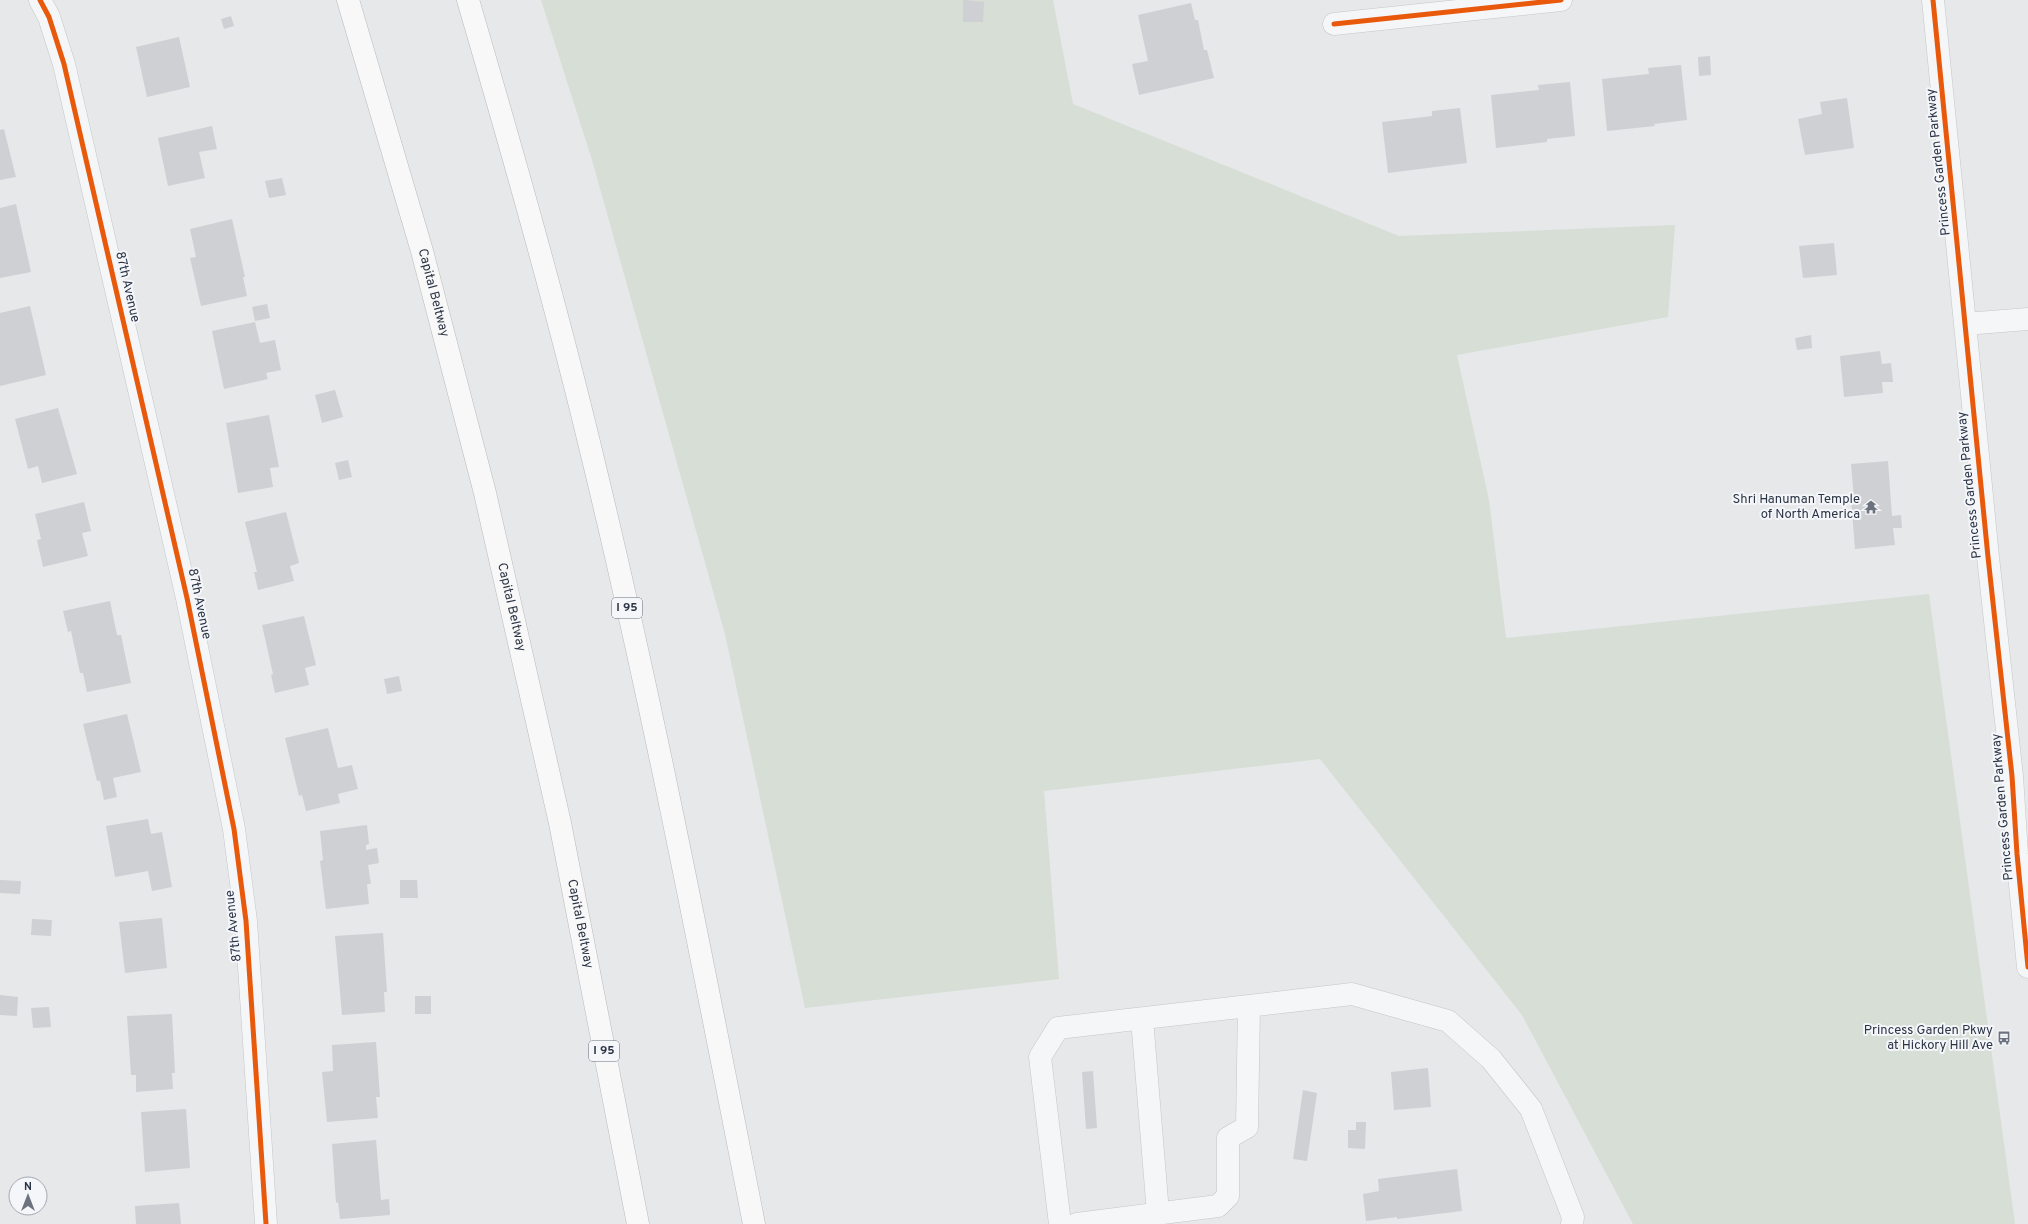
<svg xmlns="http://www.w3.org/2000/svg" width="2028" height="1224" font-family="Overpass,sans-serif">
<style>
.green{fill:#d6ded6}
.building{fill:#ced0d3}
.lines{fill:none;stroke-linecap:round;stroke-linejoin:round}
.minor-casing{stroke:#c4c6c8;stroke-width:23}
.highway-casing{stroke:#b8bbbf;stroke-width:23}
.minor{stroke:#f5f6f7;stroke-width:22}
.highway{stroke:#f8f8f8;stroke-width:22}
.cycleway-casing{stroke:#f4f6f9;stroke-width:8}
.cycleway{stroke:#e8590c;stroke-width:5}
.labels{text-anchor:middle;dominant-baseline:central;stroke-width:4;stroke-linejoin:round;paint-order:stroke}
.shield{fill:#f4f6f9;stroke:#676e7b;stroke-width:1}
.shield-label{font-size:12px;font-weight:bold;fill:#2b3445}
.street-label{font-size:13px;fill:#2b3445;stroke:#f4f6f9}
.poi-label{font-size:13px;fill:#2b3445;stroke:#f4f6f9;text-anchor:end}
</style>
<rect width="100%" height="100%" fill="#e6e8ea"/>
<path class="green" d="M541,0H1053L1073,104L1399,236L1675,225L1668,317L1457,355L1489,500L1506,638L1929,594L2015,1224H1633L1522,1015L1320,759L1044,791L1059,979L805,1008L725,634L592,160Z"/>
<path class="building" d="M963,0L984,2L983,22H963Z
M1191,3L1195,20H1198L1204,50H1207L1214,78L1139,95L1132,64L1148,61L1138,15Z
M231,16L234,26L224,29L221,19Z
M179,37L190,87L147,97L136,47Z
M1710,56L1711,75L1699,76L1698,57Z
M1681,65L1687,120L1654,124L1655,126L1607,131L1602,79L1649,74L1648,68Z
M1570,82L1575,136L1547,139V142L1496,148L1491,95L1539,90L1538,85Z
M1847,98L1854,148L1805,155L1798,119L1822,114L1820,102Z
M1460,108L1467,163L1388,173L1382,122L1432,116V111Z
M212,126L217,149L199,152L205,178L168,186L158,138Z
M4,129L16,177L0,180V130Z
M282,178L286,195L269,198L265,181Z
M16,204L31,272L0,278V208Z
M232,219L245,277H243L247,296L201,306L190,258L196,257L190,229Z
M1834,243L1837,275L1803,278L1799,246Z
M267,304L270,318L255,321L252,307Z
M30,306L46,375L0,386V313Z
M255,322L260,343L275,340L281,370L266,373L268,379L224,389L212,331Z
M1811,335L1812,348L1797,350L1795,338Z
M1880,351L1882,364L1891,363L1893,382H1882L1883,393L1844,397L1840,356Z
M335,390L343,417L322,423L315,395Z
M58,408L77,474L42,483L38,466L28,469L15,419Z
M269,415L279,467L270,468L273,487L238,493L226,423Z
M348,460L352,477L339,480L335,463Z
M1888,461L1892,516L1901,515L1902,528H1893L1895,545L1855,549L1851,499H1854L1851,464Z
M84,502L91,531L82,533L88,556L43,567L37,540L41,539L35,514Z
M286,512L299,563L290,566L294,581L258,590L254,572H257L245,522Z
M110,601L117,635H121L131,683L87,692L83,673H80L71,631L68,632L63,611Z
M304,616L316,665L305,668L309,685L275,693L271,675L273,674L262,625Z
M399,676L402,691L387,694L384,679Z
M127,714L141,772L113,778L117,797L104,800L100,781H97L83,724Z
M328,728L338,768L352,765L358,789L338,794L340,803L306,811L302,795L299,796L285,738Z
M148,819L151,834L162,832L172,887L152,891L148,871L115,877L106,826Z
M367,825L369,844L366,845V850L377,848L379,863L368,865L371,884H367L369,904L326,909L320,861L323,860L320,831Z
M0,880L21,881L20,894L0,893Z
M400,880H417L418,898H400Z
M162,918L167,968L125,973L119,922Z
M32,919L52,920L51,936L31,935Z
M383,933L387,992H384L385,1012L342,1015L335,936Z
M0,995L18,997L17,1016L0,1015Z
M415,996H431V1014H415Z
M49,1007L51,1027L33,1028L31,1008Z
M172,1014L175,1073H172L173,1089L136,1092V1075H131L127,1016Z
M376,1042L380,1097H376L378,1118L327,1122L322,1072L333,1071L332,1045Z
M1428,1068L1431,1107L1394,1110L1391,1072Z
M1093,1071L1097,1128L1086,1129L1082,1072Z
M1303,1090L1317,1093L1307,1161L1293,1159Z
M186,1109L190,1168L145,1172L141,1112Z
M1356,1122H1366L1365,1149L1348,1148V1130H1356Z
M376,1140L381,1200L389,1199L390,1215L340,1219L338,1202L336,1203L332,1144Z
M1457,1169L1462,1211L1397,1219V1217L1366,1221L1363,1194L1379,1191L1378,1179Z
M179,1203L181,1224H136L135,1206Z"/>
<g class="lines">
<g class="minor-casing">
<path id="minor" d="M40,0L49,17L64,64L187,598L234,829L246,921L266,1224
M1933,0L1988,557L2012,776L2017,854L2028,967
M1334,24L1561,0
M1965,324L2028,319
M1142,1019L1158,1213
M1060,1224L1040,1057L1058,1028L1352,994L1448,1021L1491,1059L1531,1109L1573,1217L1572,1224
M1077,1224L1218,1206L1228,1196V1138L1247,1127L1249,1006"/>
</g>
<g class="highway-casing">
<g id="highway">
<path id="s1" d="M348,0L422,251L485,493L560,823L638,1224"/>
<path d="M468,0C513,154 557,308 594,463C655,715 704,970 754,1224"/>
</g>
</g>
<use href="#minor" class="minor"/>
<use href="#highway" class="highway"/>
<g class="cycleway-casing">
<path id="cycleway" d="M40,0L49,17L64,64L187,598L234,829L246,921L266,1224
M1933,0L1988,557L2012,776L2017,854L2028,967
M1334,24L1561,0"/>
</g>
<use href="#cycleway" class="cycleway"/>
</g>
<defs>
<g id="temple-bare" transform="scale(1.08)"><path d="M0-6L5-2H3V0L6.5 2.5H4V6H1.5V3h-3V6H-4V2.5H-6.5L-3 0V-2H-5Z" fill="#6c737f" stroke="#f4f6f9" stroke-width="2.5" paint-order="stroke"/></g>
<g id="bus-bare" transform="scale(1.08)"><path d="M-5-6H5V4H4V6H2V4H-2V6H-4V4H-5ZM-3.5-4V0h7V-4ZM-3.5 1.2v1.5H-2V1.2ZM2 1.2v1.5H3.5V1.2Z" fill="#6c737f" stroke="#f4f6f9" stroke-width="2.5" paint-order="stroke"/></g>
</defs>
<g fill-rule="evenodd">
<use href="#temple-bare" x="1871" y="507"/>
<use href="#bus-bare" x="2004" y="1038"/>
</g>
<g class="labels">
<g class="shield">
<rect x="612" y="598" width="30" height="20" rx="3"/>
<rect x="589" y="1041" width="30" height="20" rx="3"/>
</g>
<g class="shield-label">
<text x="627" y="608">I 95</text>
<text x="604" y="1051">I 95</text>
</g>
<g class="street-label">
<text transform="translate(1939 162) rotate(-96)">Princess Garden Parkway</text>
<text transform="translate(127 287) rotate(77)">87th Avenue</text>
<text stroke="none"><textPath href="#s1" startOffset="305">Capital Beltway</textPath></text>
<text transform="translate(1970 485) rotate(-96)">Princess Garden Parkway</text>
<text transform="translate(199 604) rotate(78)">87th Avenue</text>
<text stroke="none"><textPath href="#s1" startOffset="629">Capital Beltway</textPath></text>
<text transform="translate(2003 807) rotate(-95)">Princess Garden Parkway</text>
<text stroke="none"><textPath href="#s1" startOffset="953">Capital Beltway</textPath></text>
<text transform="translate(234 926) rotate(-96)">87th Avenue</text>
</g>
<g class="poi-label">
<text x="1860" y="500">Shri Hanuman Temple<tspan x="1860" dy="15">of North America</tspan></text>
<text x="1993" y="1031">Princess Garden Pkwy<tspan x="1993" dy="15">at Hickory Hill Ave</tspan></text>
</g>
</g>
<g transform="translate(28 1196)"><circle r="19" fill="#f4f6f9" stroke="#a4a8b1"/>
<path d="M0-3L7 15L0 10L-7 15Z" fill="#6c737f"/>
<text y="-6" font-size="11" font-weight="bold" text-anchor="middle" fill="#2b3445">N</text>
</g>
</svg>
